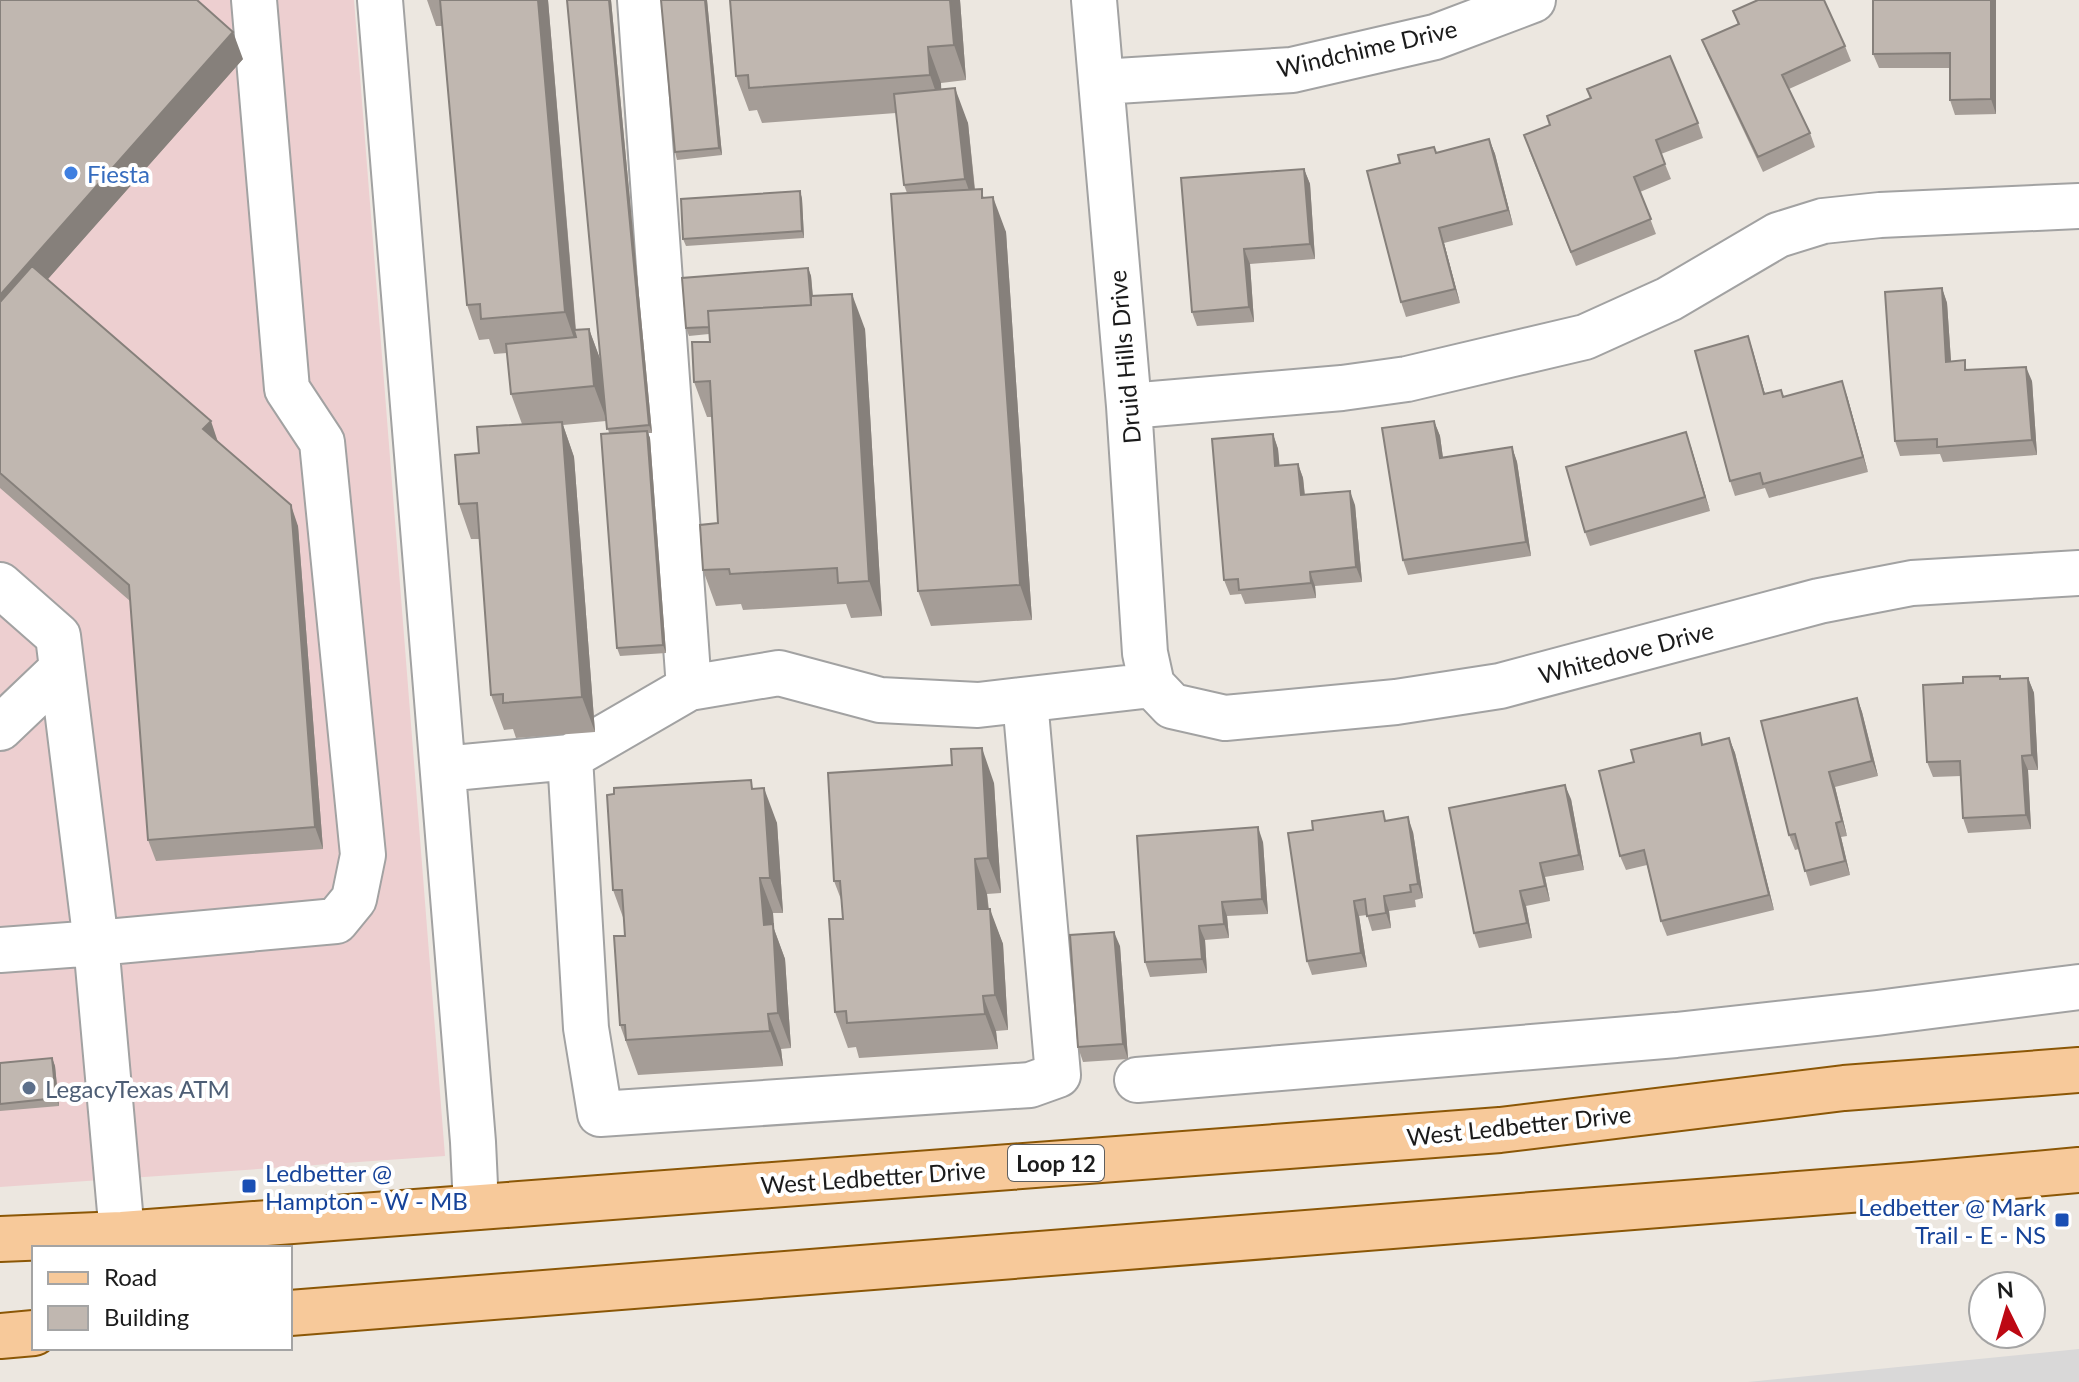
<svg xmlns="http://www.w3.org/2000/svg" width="2079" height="1382" font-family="Lato,sans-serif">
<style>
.residential{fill:#d9d8d8}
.commercial{fill:#edcfd0}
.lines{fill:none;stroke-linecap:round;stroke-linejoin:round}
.minor-casing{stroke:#a2a2a2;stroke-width:48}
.major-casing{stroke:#8b5706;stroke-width:48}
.minor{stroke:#fff;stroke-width:44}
.major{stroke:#f7c99a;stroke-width:44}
.wall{fill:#a59d97}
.shaded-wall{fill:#86807b}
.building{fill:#c0b7b0;stroke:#86807b;stroke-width:2}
.shop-dot{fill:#3f7fe0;stroke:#fff;stroke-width:3}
.service-dot{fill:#5c6f8a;stroke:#fff;stroke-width:3}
.transit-dot{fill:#1a4fb4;stroke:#fff;stroke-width:3}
.labels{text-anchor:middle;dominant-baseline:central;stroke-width:8;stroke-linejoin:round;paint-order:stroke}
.shield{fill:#fff;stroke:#5f5f5f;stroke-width:2}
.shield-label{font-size:22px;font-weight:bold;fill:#1b1b1b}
.street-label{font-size:24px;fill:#1b1b1b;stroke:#fff}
.shop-label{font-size:24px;fill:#366cbe;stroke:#fff;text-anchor:start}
.service-label{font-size:24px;fill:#4e5e75;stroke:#fff;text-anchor:start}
.transit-label{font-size:24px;fill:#164399;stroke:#fff;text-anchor:start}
</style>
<rect width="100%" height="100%" fill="#ece7e0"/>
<path class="residential" d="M2079,1349V1382H1748Z"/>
<path class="commercial" d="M0,0H354L445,1156L0,1187Z"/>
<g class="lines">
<g class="minor-casing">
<path id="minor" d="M380,0L473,1142L476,1207
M640,0L689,688L779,673L880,700L978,705L1152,685
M1094,0L1129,406L1145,653L1152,685L1172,706L1225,718L1396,702L1500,686L1819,601L1912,583L2079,573
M1101,82L1292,70L1435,37L1533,0
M1129,406L1342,388L1407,379L1585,337L1669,299L1778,235L1823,221L1880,215L2079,206
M0,585L58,636L96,943L0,950
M689,688L570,757L586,1028L600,1114L1030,1085L1058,1075L1025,700
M0,728L62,669
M443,769L570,757
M1137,1080L1676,1035L1877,1013L2079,987
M122,1234L96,943L336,921L354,899L363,855L322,442L287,389L254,0"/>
</g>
<g class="major-casing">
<path id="major" d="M0,1239L122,1234L1500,1130L1844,1088L2079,1070
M290,1313L1913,1185L2079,1170
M0,1336L34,1333"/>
</g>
<use href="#minor" class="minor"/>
<use href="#major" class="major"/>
</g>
<path class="wall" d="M0,0L243,59L48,279L218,442L298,526L323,849L156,861L148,840L130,601L0,488Z
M427,0H548L576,330L589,329L601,362L567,0H611L652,433H648L650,438L666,653L620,656L617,648L609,433L606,421L563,425L574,457L595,732L516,738L513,729L504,730L491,695L480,539H471L459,504L479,453L522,424L511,394L507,353L494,354L489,339L479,340L467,305L443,26H436Z
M707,0L722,155L677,160L675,152Z
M960,0L966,80L941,83V89L968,123L975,189L985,198L1006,232L1032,620L931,626L918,591L907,193L904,185L896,113L762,123L757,110L749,111L736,76Z
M1873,0H1996V114L1955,115L1950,100V68H1879L1873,54Z
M1733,11L1845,46L1851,61L1789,89L1810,133L1815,147L1763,172L1708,55L1702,40L1738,24Z
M1698,123L1703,138L1661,154L1671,179L1640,192L1656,234L1576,266L1529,150Z
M1489,139L1495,154L1513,225L1444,243L1460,303L1406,317L1401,302L1436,153Z
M1304,169L1310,184L1315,259L1250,264L1254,322L1197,326L1192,312Z
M800,191L802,199L804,238L686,246L683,239Z
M808,268L811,276L813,296L865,329L882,616L851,618L846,604L743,610L741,604L716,606L703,570L718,523L712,417H707L694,382L710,342L709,334L689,336L686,328Z
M1942,288L1947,303L1951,361L1969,370L2032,381L2037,455L1943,462L1940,454L1900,456L1895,441Z
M1748,336L1765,394L1781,390L1784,397L1847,396L1868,472L1769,498L1765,488L1735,496L1730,481Z
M1434,421L1440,436L1443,458L1512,447L1517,462L1531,556L1408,575L1403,560Z
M1273,434L1278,449L1279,465L1298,464L1303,478L1305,495L1355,505L1362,582L1315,586L1316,598L1245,604L1241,594L1230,595L1224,580Z
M1691,447L1710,511L1590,546L1585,532Z
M2000,676L2001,679L2028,678L2034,693L2038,770H2028L2031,829L1968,833L1963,818L1961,776L1933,777L1927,762L1963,683Z
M1857,698L1862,712L1878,776L1835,787L1847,836L1841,837L1850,875L1810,886L1799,849L1795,850L1789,835Z
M1729,738L1735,753L1774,910L1667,936L1661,921L1647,865L1626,870L1620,856L1704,745Z
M994,783L1001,893L987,894L989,909L1003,944L1008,1030L996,1031L998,1049L859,1058L856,1047L848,1048L835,1012L843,919L842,902L834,881Z
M755,789L777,823L783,913H773L774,929L785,959L791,1048L781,1049L783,1066L638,1075L620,1025L625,936L624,920L613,890Z
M1571,799L1584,870L1545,877L1550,901L1526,906L1532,938L1479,948L1474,933Z
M1387,821L1413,832L1423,898L1415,900L1416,907L1389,911L1391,928L1372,931L1367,915L1359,916L1367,967L1312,975L1307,961Z
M1263,842L1268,914L1227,916L1229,938L1205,940L1207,973L1150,977L1145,962Z
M1120,946L1128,1059L1083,1062L1078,1047Z
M52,1058L55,1066L59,1106L0,1111V1063Z"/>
<path class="shaded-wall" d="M538,0H548L577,347L565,312Z
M609,0H611L652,433L649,425Z
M705,0H707L722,155L719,148Z
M950,0H960L966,80L954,45Z
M1991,0H1996V114L1991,99Z
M233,32L243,59L0,333V295Z
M928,47L941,83L942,110L930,75Z
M955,88L968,123L977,214L965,179Z
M1489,139L1495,154L1513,225L1508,210Z
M1304,169L1310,184L1315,259L1310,244Z
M800,191L802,199L804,238L802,231Z
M993,197L1006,232L1032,620L1020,585Z
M1439,228L1444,243L1460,303L1455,289Z
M1244,249L1250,264L1254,322L1249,307Z
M808,268L811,276L815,326L813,318Z
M1942,288L1947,303L1952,376L1946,362Z
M852,294L865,329L882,616L869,581Z
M589,329L602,364L607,421L594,386Z
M1748,336L1753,351L1769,409L1764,394Z
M2026,367L2032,381L2037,455L2032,440Z
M1842,381L1847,396L1868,472L1863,457Z
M211,421L218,442L203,429Z
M1434,421L1440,436L1445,473L1440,458Z
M562,422L574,457L595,732L582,697Z
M647,431L650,438L666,653L663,645Z
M1686,432L1691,447L1710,511L1705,497Z
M1273,434L1278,449L1281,480L1275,466Z
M1512,447L1517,462L1531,556L1526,542Z
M1298,464L1303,478L1306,510L1301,495Z
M1350,491L1355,505L1362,582L1356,567Z
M291,505L298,526L323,849L315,827Z
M1310,572L1315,586L1316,598L1311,583Z
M2028,678L2034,693L2038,770L2032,755Z
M1857,698L1862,712L1878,776L1872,761Z
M1729,738L1735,753L1774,910L1769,895Z
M982,748L994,783L1001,893L988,858Z
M2022,756L2028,770L2031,829L2026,815Z
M1829,772L1835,787L1847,836L1842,821Z
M1565,785L1571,799L1584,870L1579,855Z
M764,788L777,823L783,913L770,878Z
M1408,817L1413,832L1423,898L1418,884Z
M1836,823L1841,837L1850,875L1845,861Z
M1258,827L1263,842L1268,914L1262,899Z
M975,859L987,894L991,944L978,909Z
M1540,863L1545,877L1550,901L1545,886Z
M760,878L773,913L774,929L785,959L791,1048L778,1013L764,925Z
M1520,891L1526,906L1532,938L1527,923Z
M1384,896L1389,911L1391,928L1386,913Z
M1354,901L1359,916L1367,967L1361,953Z
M1222,902L1227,916L1229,938L1224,924Z
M990,909L1003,944L1008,1030L995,995Z
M1199,926L1205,940L1207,973L1202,959Z
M1114,932L1120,946L1128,1059L1123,1044Z
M983,996L996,1031L998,1049L985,1014Z
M768,1014L781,1049L783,1066L770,1031Z
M52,1058L55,1066L59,1106L56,1098Z"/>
<path class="building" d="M0,0H197L233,32L0,295Z
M440,0H538L565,312L481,319L480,304L467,305Z
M567,0H609L649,425L607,429Z
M661,0H705L719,148L675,152Z
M730,0H950L954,45L928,47L930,75L749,88L748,75L736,76Z
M1758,0H1824L1845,46L1782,75L1810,133L1758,157L1702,40L1739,24L1733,11Z
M1873,0H1991V99L1950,100V53L1873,54Z
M1670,56L1698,123L1656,140L1665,164L1634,177L1651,219L1571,252L1524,135L1550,125L1547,116L1591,98L1587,89Z
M955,88L965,179L904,185L894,94Z
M1489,139L1508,210L1439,228L1455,289L1401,302L1367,171L1400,163L1398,155L1434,147L1436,153Z
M1304,169L1310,244L1244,249L1249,307L1192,312L1181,178Z
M982,189V198L993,197L1020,585L918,591L891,194Z
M800,191L802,231L683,239L681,199Z
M32,266L211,421L203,429L291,505L315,827L148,840L129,585L0,473V302Z
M808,268L811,305L708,311L709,327L686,328L682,278Z
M1942,288L1946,362L1965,360V370L2026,367L2032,440L1937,447V439L1895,441L1885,292Z
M852,294L869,581L838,583L837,568L730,574L729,569L703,570L700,525L718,523L710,381L694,382L692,342H710L708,311L811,305V296Z
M589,329L594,386L511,394L506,344L576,337L574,330Z
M1748,336L1764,394L1781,390L1783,397L1842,381L1863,457L1763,484L1760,473L1730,481L1695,351Z
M1434,421L1440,458L1512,447L1526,542L1403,560L1382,428Z
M562,422L582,697L503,703V694L491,695L477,503L459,504L455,455L479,453L477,427Z
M647,431L663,645L617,648L601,434Z
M1686,432L1705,497L1585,532L1566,467Z
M1273,434L1275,466L1298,464L1301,495L1350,491L1356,567L1310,572L1311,583L1239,590L1238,579L1224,580L1212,439Z
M2000,676V679L2028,678L2032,755L2022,756L2026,815L1963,818L1960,761L1927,762L1923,685L1963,683V677Z
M1857,698L1872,761L1829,772L1842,821L1836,823L1845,861L1805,871L1795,834L1789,835L1761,721Z
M1700,733L1702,745L1729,738L1769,895L1661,921L1644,850L1620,856L1599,771L1634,762L1631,750Z
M982,748L988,858L975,859L978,909H990L995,995L983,996L985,1014L847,1023L846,1011L835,1012L829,919H843L840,881H834L828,773L952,765L951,749Z
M751,780L752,789L764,788L770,878H760L764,925L773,924L778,1013L768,1014L770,1031L626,1040L625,1025H620L614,936H625L622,890H613L607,795L614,794V788Z
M1565,785L1579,855L1540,863L1545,886L1520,891L1527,923L1474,933L1449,808Z
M1383,811L1385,821L1408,817L1418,884L1410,885L1411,892L1384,896L1386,913L1367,916L1365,899L1354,901L1361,953L1307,961L1288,833L1313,830L1312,821Z
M1258,827L1262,899L1222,902L1224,924L1199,926L1202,959L1145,962L1137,836Z
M1114,932L1123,1044L1078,1047L1070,935Z
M52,1058L56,1098L0,1104V1063Z"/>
<circle class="shop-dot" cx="71" cy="173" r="8"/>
<circle class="service-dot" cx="29" cy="1088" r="8"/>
<g class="transit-dot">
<rect x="241" y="1178" width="16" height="16" rx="4"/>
<rect x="2054" y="1212" width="16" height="16" rx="4"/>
</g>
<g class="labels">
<rect class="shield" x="1008" y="1145" width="96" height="36" rx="6"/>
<g class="shield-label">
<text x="1056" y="1163">Loop 12</text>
</g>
<g class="street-label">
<text transform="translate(1367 48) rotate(-13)">Windchime Drive</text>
<text transform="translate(1124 357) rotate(-95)">Druid Hills Drive</text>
<text transform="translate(1626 652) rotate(-15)">Whitedove Drive</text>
<text transform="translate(1519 1125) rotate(-6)">West Ledbetter Drive</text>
<text transform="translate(873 1177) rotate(-4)">West Ledbetter Drive</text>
</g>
<g class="shop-label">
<text x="87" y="173">Fiesta</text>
</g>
<g class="service-label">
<text x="45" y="1088">LegacyTexas ATM</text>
</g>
<g class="transit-label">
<text x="265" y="1172">Ledbetter @<tspan x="265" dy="28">Hampton - W - MB</tspan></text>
<text x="2046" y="1206" text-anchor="end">Ledbetter @ Mark<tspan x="2046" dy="28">Trail - E - NS</tspan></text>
</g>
</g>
<rect x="32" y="1246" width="260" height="104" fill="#ffffff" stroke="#a4a4a4" stroke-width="2"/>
<rect x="48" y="1272" width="40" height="12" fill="#f7c99a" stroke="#a4a4a4" stroke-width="2"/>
<text x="104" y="1286" font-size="24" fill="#1b1b1b">Road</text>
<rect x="48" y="1306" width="40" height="24" fill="#c0b7b0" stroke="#a4a4a4" stroke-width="2"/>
<text x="104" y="1326" font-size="24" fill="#1b1b1b">Building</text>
<g transform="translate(2007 1310) rotate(355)"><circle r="38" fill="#ffffff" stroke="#a4a4a4" stroke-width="2"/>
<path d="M0-6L14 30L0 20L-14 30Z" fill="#bd0813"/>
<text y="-12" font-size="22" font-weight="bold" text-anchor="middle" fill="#1b1b1b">N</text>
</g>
</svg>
